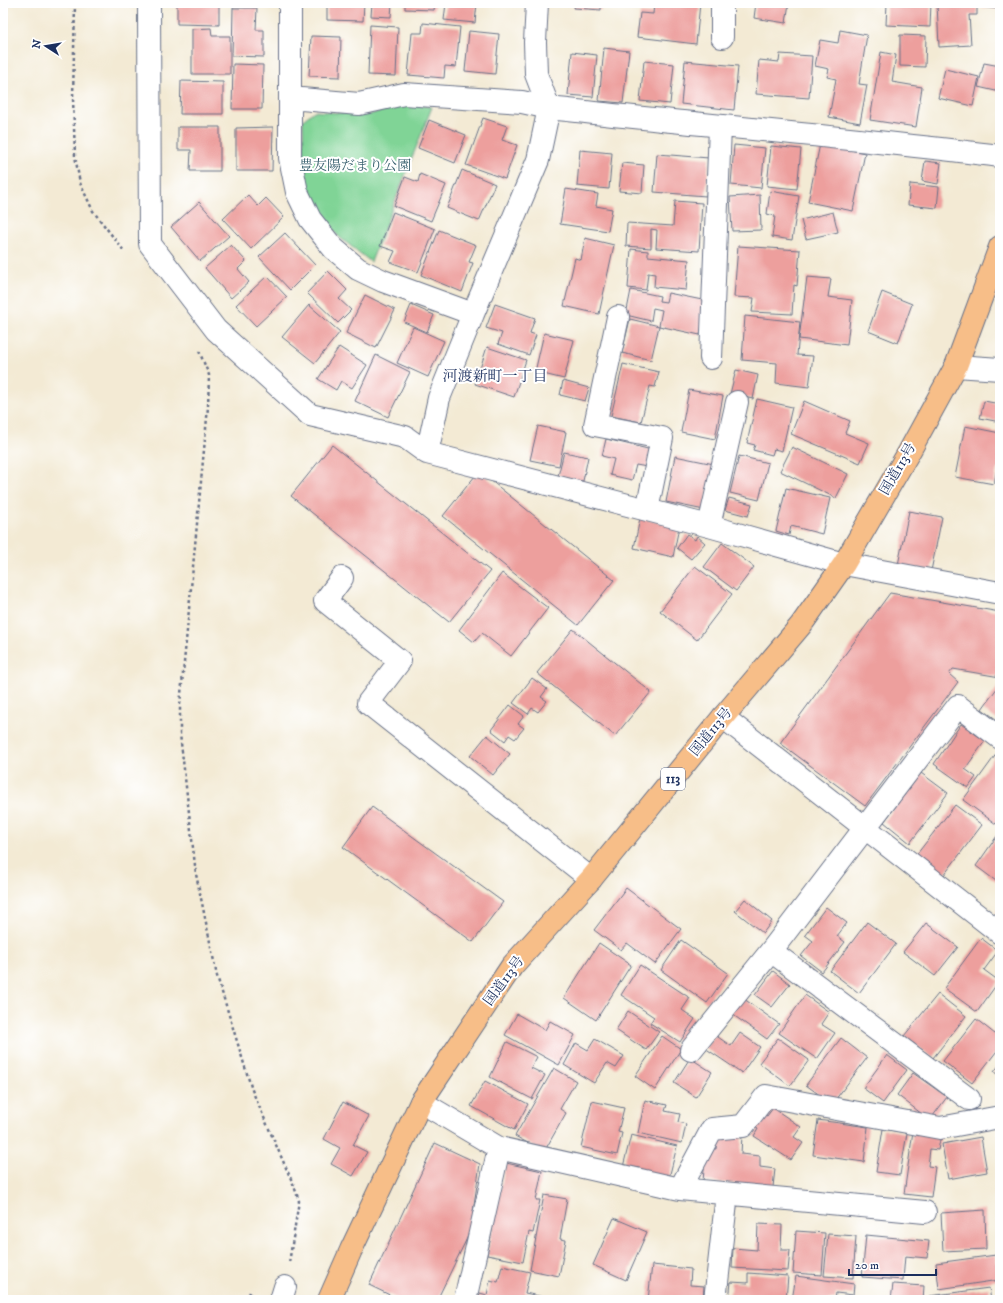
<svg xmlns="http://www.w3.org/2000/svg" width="1003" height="1303" font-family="'IM FELL DW Pica','Noto Serif JP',serif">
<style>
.green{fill:#80d496;stroke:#4e827a}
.building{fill:#ed9f9d}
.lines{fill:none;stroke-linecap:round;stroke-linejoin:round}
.minor-casing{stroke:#677087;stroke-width:24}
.highway-casing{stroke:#677087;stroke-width:24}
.path{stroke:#677087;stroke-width:2.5;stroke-dasharray:3 3;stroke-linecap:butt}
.minor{stroke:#fff;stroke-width:22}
.highway{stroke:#f7be88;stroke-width:22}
.labels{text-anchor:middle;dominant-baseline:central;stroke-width:4;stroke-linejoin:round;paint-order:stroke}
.shield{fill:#fff;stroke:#5f6d8e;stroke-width:1}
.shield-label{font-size:13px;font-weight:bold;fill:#1b2f5e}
.park-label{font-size:14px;fill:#39616f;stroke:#fff}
.street-label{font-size:14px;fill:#1b2f5e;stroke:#fff}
.neighbourhood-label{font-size:15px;fill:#1b2f5e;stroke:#fff}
</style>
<rect width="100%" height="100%" fill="#fff"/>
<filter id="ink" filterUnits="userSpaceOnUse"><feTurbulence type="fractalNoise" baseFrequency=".025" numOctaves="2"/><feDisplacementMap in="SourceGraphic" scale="8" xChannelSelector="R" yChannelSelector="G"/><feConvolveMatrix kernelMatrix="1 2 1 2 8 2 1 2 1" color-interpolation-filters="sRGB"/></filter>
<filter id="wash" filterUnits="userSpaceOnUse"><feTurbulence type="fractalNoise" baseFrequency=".012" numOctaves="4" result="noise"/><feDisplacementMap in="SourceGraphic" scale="16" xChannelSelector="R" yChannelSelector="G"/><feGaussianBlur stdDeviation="0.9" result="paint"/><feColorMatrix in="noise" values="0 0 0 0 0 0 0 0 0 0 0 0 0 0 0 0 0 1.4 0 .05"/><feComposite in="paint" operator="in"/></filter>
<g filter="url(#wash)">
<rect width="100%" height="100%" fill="#f3ead4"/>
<path class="green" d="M405,104L432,107L371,262L338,236L324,218L307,185L304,163L303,120L314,111L368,115Z"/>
<g id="blocks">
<path class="building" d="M177,3H219V25L177,24Z
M327,3H364L363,21L327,20Z
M372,3H392L391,17L371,16Z
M405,3H435L434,10L405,9Z
M446,3H477L475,23L444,20Z
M575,3H601V10L574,8Z
M654,3H700L696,44L637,37L640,13L653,14Z
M756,3H789L786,23L754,18Z
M887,3H931L930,27L886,25Z
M937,3H977V15H969L971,45L939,47Z
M980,3H1000V9L979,7Z
M233,8H257L256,30H264V57L232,56Z
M423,23L460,27L456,67L445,66L444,78L408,75L412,33H422Z
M370,25L398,27L396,76L368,75Z
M211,28L212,36H230V74H192V29Z
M840,30L867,35L859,84L867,85L860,123L829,117L836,79L827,77L829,69L815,66L820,40L838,43Z
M469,31L499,34L495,74L465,71Z
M900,35L926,36L925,67L900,66Z
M311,36L341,37L340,77L309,76Z
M604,48L629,51L623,103L599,101Z
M572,52L597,55L593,97L568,95Z
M881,52L896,55L892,82L922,87L916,127L870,120Z
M780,54L812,56L809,98L756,94L759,60L779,62Z
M644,61L674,64L670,104L640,101Z
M685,61L738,66L734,110L681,104Z
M984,63L1000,66V92L978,87Z
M233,64L263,65L262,109H232Z
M945,69L979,77L973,106L938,98Z
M181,81L223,82V114H180Z
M483,118L507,126L502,140L517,145L505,179L466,165Z
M429,120L466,135L455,163L418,148Z
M178,127H220V171H190L191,150H178Z
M273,127L272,171H236V128Z
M820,144L865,153L853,211L808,202Z
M734,145L765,148L761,188L731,185Z
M771,146L801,149L797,189L767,186Z
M580,150L612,153L609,189L577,186Z
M657,154L709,158L706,196L654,192Z
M925,161L941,163L938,184L922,181Z
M622,163L644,165L642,193L619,191Z
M462,170L495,184L479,221L447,208Z
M420,174L446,185L431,221L394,206L405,177L418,182Z
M910,184L939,187L937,208L908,205Z
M566,189L598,194L596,206L612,209L608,231L560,224Z
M770,191L799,196L792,240L772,237L775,216L767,214Z
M248,195L258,206L266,198L284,217L251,249L223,219Z
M760,195L761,230L732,231L730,197Z
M675,201L702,203L699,251L656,248L657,230L651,229V248L626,246L627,223L673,226Z
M199,202L229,236L200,261L171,227Z
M393,212L435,229L418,272L390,262L395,251L380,246Z
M833,212L838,232L806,239L801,220Z
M439,230L476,245L469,262L473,263L462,292L421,275Z
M285,233L315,265L290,290L259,257Z
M585,238L614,245L599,314L564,306L575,258L581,260Z
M231,245L246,261L238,269L249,282L231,298L205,268Z
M738,246L800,250L797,286L794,285L792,314L752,312L754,298L734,297Z
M631,249L648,251V256L689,260L686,290L654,287L655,274L648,273L646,290L628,288Z
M328,271L347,290L339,299L351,310L338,323L307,293Z
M267,276L287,297L256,326L236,305Z
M807,277L831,279L828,297L852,300L847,345L799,339Z
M631,290L660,296L659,301L666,302L668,293L707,301L700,335L659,326L662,310L653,308L651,321L626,315Z
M882,292L912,304L898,343L868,331Z
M365,295L395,310L376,348L346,333Z
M495,304L535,318L530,333L536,335L529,355L498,344L502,333L486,328Z
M309,305L340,332L315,363L282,337Z
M411,305L434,315L427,332L404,322Z
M745,316L800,322L797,355L813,356L809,387L776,383L777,363L742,360Z
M630,319L659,326L651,360L622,353Z
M413,327L444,341L428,377L397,363Z
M544,333L574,340L564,379L535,372Z
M339,347L367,365L352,388L341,381L336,390L318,379Z
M487,347L526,360L514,397L475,384Z
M376,355L410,372L388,417L355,401Z
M623,364L659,372L655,387L650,386L641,422L611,416Z
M736,370L758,375L753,399L730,394Z
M563,381L589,388L585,401L560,395Z
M689,390L723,396L715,439L681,432Z
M757,399L792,407L782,451L774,449L772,455L753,450L755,445L747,443Z
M804,401L850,421L845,433L869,443L860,463L791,434Z
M984,401L1000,404V422L980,418Z
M538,426L566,432L559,466L530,460Z
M965,426L1000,433V469H997L994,484L955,477Z
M606,439L652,450L647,467L636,465L632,480L610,475L614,459L602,456Z
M332,445L490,571L449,622L291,496Z
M792,447L848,474L836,498L780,471Z
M564,452L588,457L583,481L558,476Z
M675,456L714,464L704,510L666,502Z
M739,456L768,463L759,500L730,493Z
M479,471L614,580L578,625L443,516Z
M786,488L830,498L822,534L791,526L789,535L776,531Z
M729,498L752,504L748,516L725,510Z
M909,511L942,517L931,571L898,565Z
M640,518L679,527L673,557L634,548Z
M687,534L695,540L697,536L705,543L691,559L677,548Z
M722,543L754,567L736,591L704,567Z
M695,566L732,594L697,640L660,611Z
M502,573L548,608L511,656L482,633L474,642L459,630Z
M890,593L1000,612V677L953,669L949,674L958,682L865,806L780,743Z
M573,629L651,692L615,736L537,673Z
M532,678L547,689L541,697L547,701L538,712L532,708L528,714L513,703Z
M1000,684V722L982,709Z
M510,705L524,716L518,724L524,728L515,739L509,735L505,741L491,730Z
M961,724L985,741L965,769L976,777L968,788L934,764Z
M487,735L510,754L493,775L470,756Z
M1000,749V819L996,824L963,800Z
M921,773L948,793L910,843L884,822Z
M955,805L982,825L944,875L917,854Z
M372,807L503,902L473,942L343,847Z
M997,836L1000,838V884L976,866Z
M626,888L681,929L655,964L627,943L621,950L594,930Z
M745,899L772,921L763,933L735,911Z
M1000,906V915L996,912Z
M826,907L847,923L837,936L845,942L822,972L801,956L813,941L805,935Z
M867,922L896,944L859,993L830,971Z
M926,923L958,947L935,976L903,952Z
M981,938L998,951L984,970L999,981L977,1012L944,988Z
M681,940L728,973L707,1003L661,970Z
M599,943L631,965L596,1020L564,998Z
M640,965L690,998L682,1010L695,1019L680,1042L650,1023L654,1017L621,995Z
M773,971L790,984L772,1007L755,995Z
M938,994L966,1016L933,1058L904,1036Z
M805,995L829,1012L821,1024L835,1033L817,1059L779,1033Z
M740,996L779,1024L767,1039L729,1012Z
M628,1011L659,1032L646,1050L616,1030Z
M517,1014L545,1030L550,1021L575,1035L559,1065L505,1035Z
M976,1019L1000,1038V1047L972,1083L943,1061Z
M740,1033L760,1047L742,1073L705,1048L715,1035L731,1046Z
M662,1036L681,1049L655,1090L635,1076Z
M778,1038L809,1060L790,1086L759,1063Z
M841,1038L867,1058L832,1104L806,1085Z
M595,1039L624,1056L616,1068L607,1063L594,1083L564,1065L576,1043L588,1050Z
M507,1042L537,1057L531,1068L545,1075L532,1099L490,1077Z
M887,1055L907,1070L883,1103L863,1088Z
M690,1058L712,1072L696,1097L674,1083Z
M1000,1064V1076L994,1072Z
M554,1068L576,1081L560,1109L566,1113L544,1152L515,1136Z
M913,1073L947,1097L930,1120L897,1095Z
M485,1081L528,1104L514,1130L471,1106Z
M645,1100L667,1105L665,1111L680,1114L678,1122L686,1124L682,1143L638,1133Z
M592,1101L624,1108L618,1132L622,1133L617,1155L581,1147Z
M343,1102L369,1116L353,1145L367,1152L353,1176L331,1164L340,1148L324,1139Z
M773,1108L801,1127L794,1137L803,1143L791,1160L754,1136L758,1129L750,1124L759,1111L767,1116Z
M818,1120L868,1127L864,1162L813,1155Z
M883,1129L907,1133L900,1175L876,1172Z
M913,1131L941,1135L938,1150L930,1149L928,1166L935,1167L931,1197L904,1194Z
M717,1133L742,1135L741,1154L760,1156V1167L775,1169L773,1187L703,1181L706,1148L716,1149Z
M631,1135L677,1146L669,1178L623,1167Z
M981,1137L987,1172L948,1179L942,1144Z
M435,1143L480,1164L470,1232L437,1300H400L369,1285Z
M506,1163L542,1171L536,1200H540L533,1233L529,1232L523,1262L487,1255Z
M544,1195L567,1199L560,1239L566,1240L559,1276L530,1270Z
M985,1210L986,1249L943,1251L941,1213Z
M614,1218L647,1232L626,1280L593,1265Z
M758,1224L782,1225L781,1250H790L788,1271L732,1268L733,1248L757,1250Z
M796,1231L825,1233L822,1275L793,1273Z
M828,1234L856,1236L853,1278L824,1276Z
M866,1235L929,1241L927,1258L905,1256L903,1280L862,1277Z
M996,1255L999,1280L939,1289L936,1263Z
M652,1265L691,1269L690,1285L704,1286L703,1300H648Z
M502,1266L530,1272L525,1293L548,1298V1300H478L480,1293L487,1295L490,1280L498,1282Z
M748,1273L788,1276L786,1300H729L731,1282L748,1283Z
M796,1276L854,1284L853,1295L836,1293L835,1300H792Z
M893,1284L924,1286L923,1300H891Z
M989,1288L991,1300H930L929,1296Z"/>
</g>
</g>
<g filter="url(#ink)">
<use href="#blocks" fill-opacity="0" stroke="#677087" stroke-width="1"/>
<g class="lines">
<g class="minor-casing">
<path id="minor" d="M149,3L150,244L216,330L310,415L405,437L427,453L439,398L473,314
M290,3V158L297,192L310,219L333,248L358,269L383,281L473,314L538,160L549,108L536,74L535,42L537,3
M722,3V37
M290,98L359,104L404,94L522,102L549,108C700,125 850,137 1000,156
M618,317L595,425L662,438L647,510
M711,358L720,127
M956,366L1000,369
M427,453L709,526L844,564L1000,593
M709,526L737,402
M342,578L325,601L400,661L368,703L591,879
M723,717L1000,933
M771,951L969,1099
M691,1050L771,951L958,706L1000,738
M421,1102L499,1148L680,1189L925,1212
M680,1189L712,1129L743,1126L766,1096L940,1128L1000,1117
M281,1300L285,1287
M465,1300L499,1148
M715,1300L727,1194"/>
</g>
<g class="highway-casing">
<path id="highway" d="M329,1300L351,1250L421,1102L512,966L591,879L723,717L801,625L844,564L909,452L956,366L1000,247"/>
</g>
<path class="path" d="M75,3L73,98L75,156L80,183L93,211L124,251
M199,351L209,375L208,407L180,705V734L196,874L217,976L252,1090L294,1186L299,1201L289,1263
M247,1300L250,1292"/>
<use href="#minor" class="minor"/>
<use href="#highway" class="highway"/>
</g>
</g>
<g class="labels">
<rect class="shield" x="661" y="768" width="24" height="22" rx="3"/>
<g class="shield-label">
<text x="673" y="779">113</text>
</g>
<g class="park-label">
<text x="355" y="166">豊友陽だまり公園</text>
</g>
<g class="street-label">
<text transform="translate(898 469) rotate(-60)">国道113号</text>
<text transform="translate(711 732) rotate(-51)">国道113号</text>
<text transform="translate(504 981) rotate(-54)">国道113号</text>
</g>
<g class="neighbourhood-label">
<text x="495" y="376">河渡新町一丁目</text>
</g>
</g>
<rect width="1003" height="1303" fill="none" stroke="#fff" stroke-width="16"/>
<g transform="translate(46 46) rotate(282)" stroke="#ffffff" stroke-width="3" paint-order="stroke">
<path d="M0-3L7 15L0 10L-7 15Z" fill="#1b2f5e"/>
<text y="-6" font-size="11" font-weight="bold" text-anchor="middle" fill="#1b2f5e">N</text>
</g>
<path d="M849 1269v6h87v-6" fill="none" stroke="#1b2f5e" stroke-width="2"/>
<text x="855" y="1269" font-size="12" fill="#1b2f5e" stroke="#ffffff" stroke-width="3" paint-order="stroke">20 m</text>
</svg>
